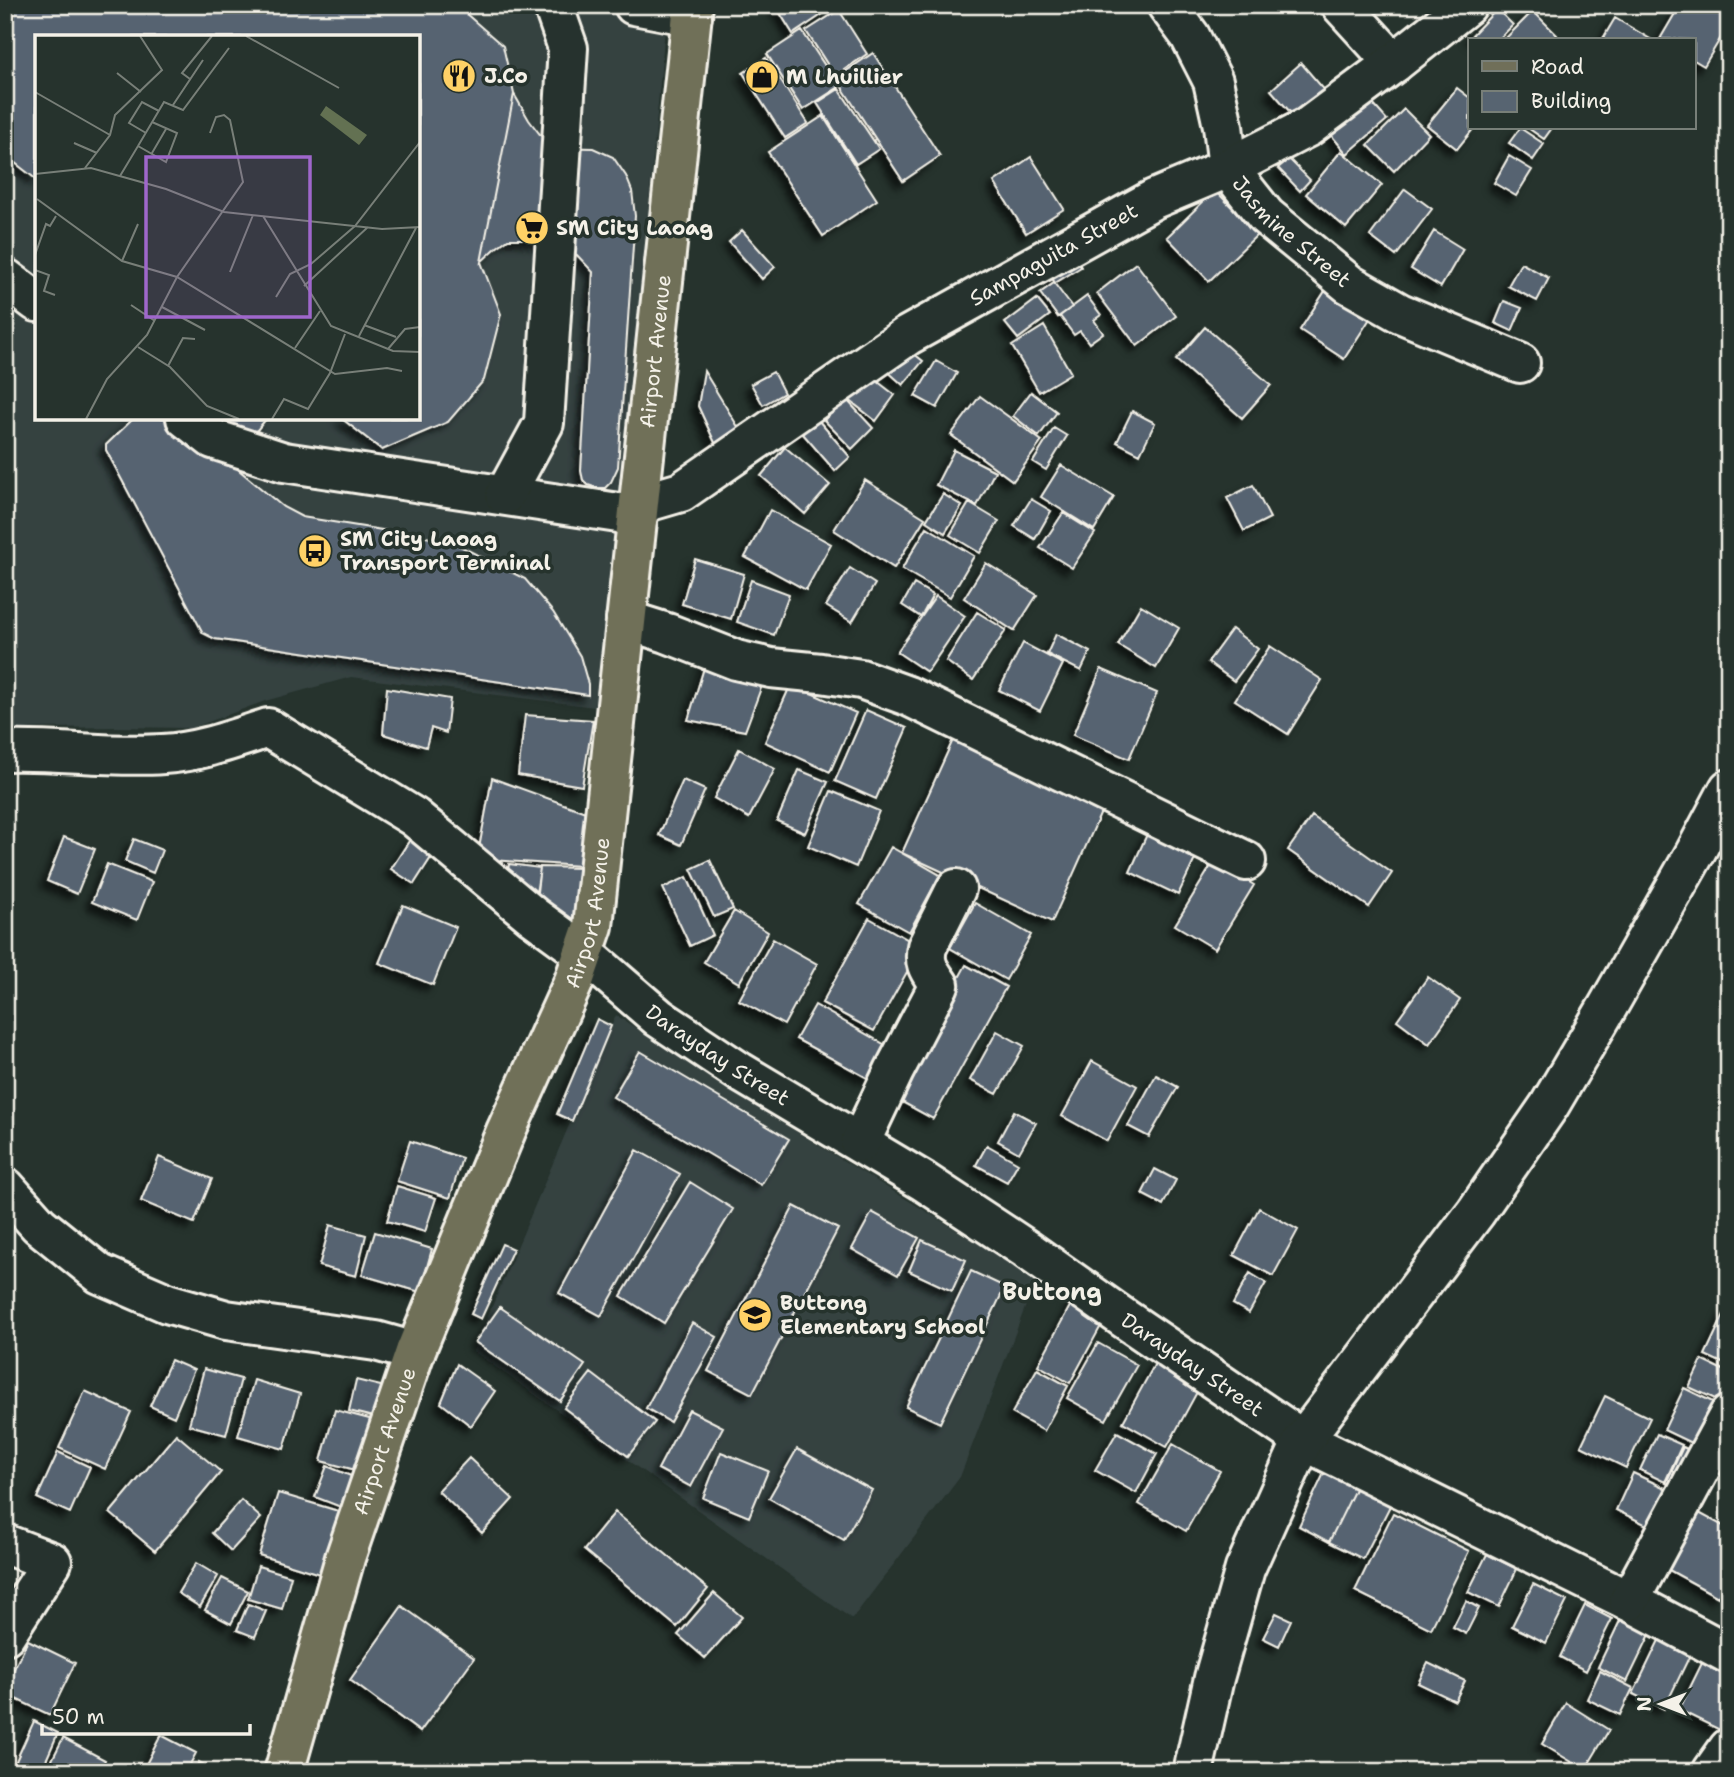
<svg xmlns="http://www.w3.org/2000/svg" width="1734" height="1777" font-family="'Shantell Sans',sans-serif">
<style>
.built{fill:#354241;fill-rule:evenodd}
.building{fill:#576471;stroke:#f4f1e8;stroke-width:2;filter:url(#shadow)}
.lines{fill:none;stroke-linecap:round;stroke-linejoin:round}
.minor-casing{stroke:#f4f1e8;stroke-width:44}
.major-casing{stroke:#f4f1e8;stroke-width:44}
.minor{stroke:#26332d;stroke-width:38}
.major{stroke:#706f59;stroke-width:38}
.labels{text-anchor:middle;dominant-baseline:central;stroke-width:7;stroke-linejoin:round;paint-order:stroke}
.poi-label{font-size:21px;font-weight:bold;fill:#f4f1e8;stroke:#26332d;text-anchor:start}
.street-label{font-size:21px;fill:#f4f1e8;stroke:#26332d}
.quarter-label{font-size:24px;font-weight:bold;fill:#f4f1e8;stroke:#26332d}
.inset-road{fill:none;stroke:#787f78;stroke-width:2}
.view{fill:#9f67cb;fill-opacity:0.15;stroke:#9f67cb;stroke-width:3.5}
.inset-edge{fill:none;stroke:#f4f1e8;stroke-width:3.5}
</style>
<defs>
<filter id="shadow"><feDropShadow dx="-6" dy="6" stdDeviation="3.5" flood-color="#0009"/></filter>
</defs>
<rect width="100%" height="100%" fill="#26332d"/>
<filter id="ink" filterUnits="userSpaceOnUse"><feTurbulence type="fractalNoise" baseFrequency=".0143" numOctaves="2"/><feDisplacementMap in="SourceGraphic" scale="14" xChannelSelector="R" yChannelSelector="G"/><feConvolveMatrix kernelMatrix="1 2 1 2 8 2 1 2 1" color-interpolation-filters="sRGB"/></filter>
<g filter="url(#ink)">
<path class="built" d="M5,5H667L603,708L351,677L265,701L192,728L115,727L40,728L5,731ZM37,37H418V418H37Z
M616,1015L730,1091L1036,1279L960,1477L852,1619L473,1351Z"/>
<path class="building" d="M5,5H456L503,46L514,94L481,262L501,314L484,380L448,422L382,450L341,418H418V37H37V180L5,155Z
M775,5H826L829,10L793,34Z
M1680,5H1711L1729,16V24L1704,66L1694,60V40L1660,39Z
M1497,9L1513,25L1498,40H1478L1472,35Z
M839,10L867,54L835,76L806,31Z
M1533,11L1557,35L1551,40H1504Z
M1615,18L1652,40H1602Z
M802,31L839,87L803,110L767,54Z
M873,53L940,156L903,181L836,78Z
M766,58L808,123L785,138L743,73Z
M1301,63L1327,93L1297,120L1271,90Z
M1457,88L1470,98V128H1474L1457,149L1427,125Z
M839,89L879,149L856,164L817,103Z
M514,94L529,120L542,137L556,147L593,148L613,157L626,176L632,191L635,216L618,467L611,482L605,488H597L588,485L583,480L581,471L593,272L577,255L561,246L526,239H508L496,248L481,262Z
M1365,95L1387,120L1347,154L1326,129Z
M1404,109L1429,134L1394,171L1368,145Z
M823,116L877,200L823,236L768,152Z
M1520,128L1544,144L1533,160L1509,143Z
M1528,128H1552L1544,139Z
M1341,151L1382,185L1346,228L1306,194Z
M1509,156L1532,170L1516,196L1494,183Z
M1031,157L1064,209L1026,233L994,182Z
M1289,159L1310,180L1300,191L1278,168Z
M1405,189L1432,209L1396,256L1370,236Z
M1215,190L1258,234L1209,281L1167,237Z
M742,230L775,267L762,279L729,242Z
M1434,231L1463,249L1441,287L1411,269Z
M1071,250L1081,267L1055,283L1044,265Z
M1136,263L1176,316L1137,346L1097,293Z
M1521,263L1549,278L1537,301L1508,286Z
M1054,283L1072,307L1058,317L1040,293Z
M1327,288L1371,317L1344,359L1300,330Z
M1087,296L1101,315L1094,320L1103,333L1089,343L1080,331L1074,335L1060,316Z
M1037,299L1050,315L1018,339L1005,323Z
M1504,301L1522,308L1512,331L1495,323Z
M1044,326L1071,373L1039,392L1012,346Z
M1205,327L1271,385L1242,418L1176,360Z
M903,345L923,361L903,385L884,368Z
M936,361L957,373L937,408L915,396Z
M704,371L746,440L722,458L698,406Z
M864,371L895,395L876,421L844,396Z
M773,372L784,393L763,405L751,384Z
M1031,392L1057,412L1039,436L1013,416Z
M980,396L1042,441L1013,481L951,435Z
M846,399L873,428L852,449L824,420Z
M1132,411L1155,423L1140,454L1117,442Z
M812,413L850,457L835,471L797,427Z
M134,418H177L283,507L302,517L450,541L525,579L553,612L580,656L588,684V695L215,639L203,633L106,450V445Z
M193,418H267L229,464Z
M1054,428L1067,436L1046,470L1033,462Z
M785,447L830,485L805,514L761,476Z
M954,450L995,471L977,506L936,485Z
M1061,465L1114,497L1094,530L1041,497Z
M865,480L925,518L894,568L834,530Z
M1253,485L1270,518L1244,531L1227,498Z
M943,494L962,506L945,533L926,521Z
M1031,499L1051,511L1035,539L1014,526Z
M969,503L999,521L980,553L950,535Z
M770,510L831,544L806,590L745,557Z
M1063,513L1095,533L1072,568L1040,548Z
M927,527L974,556L950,597L902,569Z
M695,559L744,574L731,619L682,604Z
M986,563L1037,595L1014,631L964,598Z
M850,568L875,584L852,622L826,606Z
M751,580L789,594L774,635L737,622Z
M914,584L933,595L921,617L902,605Z
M936,596L965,616L927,672L897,652Z
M1141,605L1179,628L1156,668L1118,645Z
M977,612L1006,630L973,680L946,661Z
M1232,629L1258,649L1234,681L1208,662Z
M1056,634L1090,652L1081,671L1047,654Z
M1023,643L1063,664L1040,711L999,690Z
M1270,646L1322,680L1288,734L1235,700Z
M707,658L764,680L745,731L688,720Z
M1101,669L1157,693L1129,759L1073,735Z
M791,684L856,713L830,772L765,742Z
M387,688L450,699L446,733L431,728L426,747L383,734Z
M866,710L907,728L876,799L835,781Z
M525,715L593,720L582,786L518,775Z
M957,731L1107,799L1052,922L902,853Z
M739,749L775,769L749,818L714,798Z
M799,770L828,782L805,833L777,821Z
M492,778L591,814L581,866L477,859Z
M683,780L705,790L681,845L659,835Z
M831,791L879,811L856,867L808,846Z
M1312,816L1392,873L1369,907L1288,850Z
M1148,832L1197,855L1178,895L1130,872Z
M64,837L95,849L77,894L47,881Z
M411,838L434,853L414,884L391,869Z
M134,839L162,850L153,873L125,861Z
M891,847L940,875L909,932L859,904Z
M710,860L733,909L714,917L691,869Z
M1214,861L1254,885L1215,949L1175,925Z
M107,864L152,882L137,920L92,902Z
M509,864L540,868L536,894L507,876Z
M540,867L582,868L577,927L536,900Z
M687,877L713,935L690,946L663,888Z
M975,903L1031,935L1006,980L950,948Z
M403,905L456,927L433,985L379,963Z
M734,911L768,932L739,983L704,962Z
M869,918L921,947L874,1031L822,1003Z
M773,939L817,964L784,1025L739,1000Z
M966,965L1006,987L933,1119L893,1097Z
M1428,977L1460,1000L1429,1044L1397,1020Z
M815,1005L887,1046L869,1079L796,1039Z
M597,1019L611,1026L572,1121L557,1114Z
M997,1031L1024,1046L997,1094L970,1080Z
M640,1051L789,1139L761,1185L613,1097Z
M1092,1061L1137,1086L1107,1141L1062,1116Z
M1156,1075L1178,1087L1149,1137L1128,1126Z
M1014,1111L1036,1123L1019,1153L998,1141Z
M410,1141L462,1158L450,1198L397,1181Z
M987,1145L1018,1163L1007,1182L976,1165Z
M637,1150L680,1174L601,1316L559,1293Z
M159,1157L212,1179L194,1223L141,1201Z
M1155,1169L1176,1180L1163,1205L1142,1194Z
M690,1182L733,1209L664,1323L621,1296Z
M397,1186L436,1198L425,1232L387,1221Z
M794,1206L838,1229L752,1394L708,1371Z
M1259,1208L1298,1230L1273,1276L1234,1255Z
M872,1212L919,1238L898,1275L852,1249Z
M330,1225L366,1235L356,1276L319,1266Z
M375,1232L432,1249L420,1292L362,1275Z
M922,1240L966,1260L952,1291L909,1271Z
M502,1244L513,1249L481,1319L471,1314Z
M971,1271L1005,1287L940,1423L906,1407Z
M1250,1273L1266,1283L1249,1313L1233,1304Z
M1076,1295L1108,1313L1070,1383L1038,1365Z
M1728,1306H1729V1366L1705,1355Z
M500,1307L585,1365L560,1401L475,1342Z
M692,1323L717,1337L670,1422L646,1408Z
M1098,1343L1137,1365L1106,1420L1067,1398Z
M1158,1358L1202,1383L1167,1447L1123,1422Z
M171,1360L194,1370L174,1417L150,1406Z
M1702,1360L1729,1373V1392L1724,1403L1689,1387Z
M457,1364L495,1391L471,1426L441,1403Z
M204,1369L241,1379L226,1435L189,1425Z
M1037,1369L1068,1386L1044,1431L1012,1413Z
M591,1373L655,1422L628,1456L564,1408Z
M254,1380L300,1394L284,1449L238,1436Z
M356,1380L389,1388L381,1419L349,1411Z
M1684,1388L1727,1409L1708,1451L1664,1430Z
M85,1391L131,1412L105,1469L59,1448Z
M1605,1396L1650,1418L1626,1468L1581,1446Z
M335,1410L381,1422L367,1473L321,1461Z
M689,1410L723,1427L691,1487L658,1469Z
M1117,1432L1157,1454L1136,1493L1095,1470Z
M176,1434L221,1472L155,1551L110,1513Z
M1657,1434L1682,1445L1665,1482L1640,1470Z
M1173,1444L1220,1471L1186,1531L1139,1504Z
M1683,1447L1699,1455L1682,1490L1666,1483Z
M797,1449L872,1490L844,1540L769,1498Z
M58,1452L90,1467L70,1513L37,1498Z
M721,1452L768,1471L749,1517L703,1498Z
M469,1458L513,1499L482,1533L438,1491Z
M327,1466L358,1479L346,1509L315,1497Z
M1326,1469L1357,1485L1329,1542L1299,1526Z
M1633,1473L1678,1494L1661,1532L1616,1510Z
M1357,1485L1392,1502L1363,1559L1329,1542Z
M278,1493L345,1513L326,1576L259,1555Z
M241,1500L261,1518L231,1551L212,1533Z
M615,1512L708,1589L677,1627L584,1550Z
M1393,1513L1469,1551L1431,1629L1355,1591Z
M1699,1513L1729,1529V1575L1718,1597L1669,1570Z
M1487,1554L1517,1569L1499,1607L1468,1592Z
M196,1563L218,1576L200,1607L178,1593Z
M258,1566L291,1576L282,1609L248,1599Z
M222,1578L248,1591L231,1624L205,1610Z
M1533,1584L1567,1601L1546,1643L1512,1626Z
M714,1593L742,1617L705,1658L678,1635Z
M1466,1601L1479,1608L1466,1634L1453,1627Z
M248,1604L266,1611L255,1637L237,1630Z
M1585,1605L1612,1619L1586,1671L1560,1657Z
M402,1606L474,1658L420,1732L350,1680Z
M1626,1608L1656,1622L1627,1682L1598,1667Z
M1276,1613L1291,1620L1279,1646L1263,1638Z
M1661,1636L1692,1651L1664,1709L1633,1694Z
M28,1640L75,1663L50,1715L5,1694V1687Z
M1703,1661L1729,1674V1711L1720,1730L1679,1710Z
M1428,1663L1465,1681L1455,1701L1418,1683Z
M1600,1671L1633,1688L1620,1715L1587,1699Z
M1566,1703L1609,1730L1585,1770L1542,1744Z
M34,1721L58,1733L41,1772H11Z
M161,1735L196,1753L186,1772H142Z
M63,1738L105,1760L99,1772H46Z
M199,1762L217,1772H194Z"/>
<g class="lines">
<g class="minor-casing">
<g id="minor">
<path d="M634,5L692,16"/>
<path id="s1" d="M1167,5L1190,36L1213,81L1223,126L1228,168L1266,216L1349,284L1400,313L1520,363"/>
<path d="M1341,5L1394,63"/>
<path d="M5,278L37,302"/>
<path d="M186,418L213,439L284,462L638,516"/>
<path d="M505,495L544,423L568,48L553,5"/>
<path id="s2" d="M640,504L681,492L907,336L1154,199L1228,168L1308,127L1394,63L1467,5"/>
<path d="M626,620L667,633L736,660L771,668L821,673L861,679L908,696L1246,861"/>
<path id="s3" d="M5,751C58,749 110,758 163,754C200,752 234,739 268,728L414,817L533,916L585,954L659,1018L740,1072L923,1181L1026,1249L1125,1319L1303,1440L1629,1601L1729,1654"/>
<path d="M860,1143L894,1071L939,985C930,971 923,965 927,947L956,889"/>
<path d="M5,1187L39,1225L100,1274L167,1303L226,1320L376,1341L415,1352"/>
<path d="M5,1544L52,1562L5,1635"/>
<path d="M1629,1601L1729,1415"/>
<path d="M1193,1772L1214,1678L1245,1569L1303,1440L1476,1212L1549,1106L1608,1006L1695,853L1729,789"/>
<path d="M1712,1772L1729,1748"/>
</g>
</g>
<g class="major-casing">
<g id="major">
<path id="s4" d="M284,1772L345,1558L415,1352L506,1131L574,981L593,926L693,5"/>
</g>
</g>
<use href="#minor" class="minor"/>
<use href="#major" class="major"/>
</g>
</g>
<defs>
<g id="restaurant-disc" transform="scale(1.75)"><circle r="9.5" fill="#ffd166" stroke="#26332d"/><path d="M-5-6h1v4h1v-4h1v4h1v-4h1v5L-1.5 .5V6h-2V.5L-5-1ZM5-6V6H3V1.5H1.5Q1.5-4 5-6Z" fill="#111"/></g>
<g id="shop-disc" transform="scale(1.75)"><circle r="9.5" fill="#ffd166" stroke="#26332d"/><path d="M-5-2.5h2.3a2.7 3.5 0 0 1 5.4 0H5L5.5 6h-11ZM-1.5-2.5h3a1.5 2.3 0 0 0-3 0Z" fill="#111"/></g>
<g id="supermarket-disc" transform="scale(1.75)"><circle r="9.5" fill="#ffd166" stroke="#26332d"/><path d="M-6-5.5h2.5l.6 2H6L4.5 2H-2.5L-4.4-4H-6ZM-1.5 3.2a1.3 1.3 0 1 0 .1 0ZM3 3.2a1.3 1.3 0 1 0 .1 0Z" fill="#111"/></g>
<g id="bus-disc" transform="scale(1.75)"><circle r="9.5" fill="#ffd166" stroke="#26332d"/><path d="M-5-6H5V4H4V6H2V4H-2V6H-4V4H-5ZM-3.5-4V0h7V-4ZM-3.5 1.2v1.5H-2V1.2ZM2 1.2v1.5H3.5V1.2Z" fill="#111"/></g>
<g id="school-disc" transform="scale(1.75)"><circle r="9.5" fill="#ffd166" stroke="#26332d"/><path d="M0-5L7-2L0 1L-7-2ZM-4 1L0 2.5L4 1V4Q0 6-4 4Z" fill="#111"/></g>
</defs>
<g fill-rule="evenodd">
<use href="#restaurant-disc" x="459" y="76"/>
<use href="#shop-disc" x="762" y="77"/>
<use href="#supermarket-disc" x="532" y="228"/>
<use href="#bus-disc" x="315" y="551"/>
<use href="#school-disc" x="755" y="1315"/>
</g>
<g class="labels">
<g class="poi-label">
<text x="484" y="76">J.Co</text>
<text x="786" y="77">M Lhuillier</text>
<text x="556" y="228">SM City Laoag</text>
<text x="340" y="539">SM City Laoag<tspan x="340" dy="24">Transport Terminal</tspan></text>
<text x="780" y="1303">Buttong<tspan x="780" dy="24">Elementary School</tspan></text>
</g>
<g class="street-label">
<text stroke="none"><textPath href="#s1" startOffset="268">Jasmine Street</textPath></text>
<text stroke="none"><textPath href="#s2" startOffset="485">Sampaguita Street</textPath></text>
<text stroke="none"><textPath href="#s4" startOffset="1480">Airport Avenue</textPath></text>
<text stroke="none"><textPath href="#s4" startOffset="914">Airport Avenue</textPath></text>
<text stroke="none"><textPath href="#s3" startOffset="824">Darayday Street</textPath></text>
<text stroke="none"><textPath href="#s3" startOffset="1391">Darayday Street</textPath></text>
<text stroke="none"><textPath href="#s4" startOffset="346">Airport Avenue</textPath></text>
</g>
<g class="quarter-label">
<text x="1052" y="1292">Buttong</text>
</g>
</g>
<g transform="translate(35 35)">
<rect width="385" height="385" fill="#26332d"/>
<path d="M291,71L332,100L324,110L285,80Z" fill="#637152"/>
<path class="inset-road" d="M211,1L304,53M82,38L106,57M155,44L147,38L177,1M0,57L75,100M138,70L168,25M111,98L94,88L107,67L124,76M39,108L62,118M103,111L129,67L148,75L194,13M117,118L131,94M50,133L75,100L80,80L127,35L105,1M0,139L56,133L131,154L189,177L347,194L385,192M85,141L103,111L131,127L142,98L117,87M2,164L87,226L142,242L300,339L352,333L367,336M228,181L296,291L358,316L385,317M0,220L11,189L15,191L21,181M87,226L103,189M0,235L14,240L9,256L20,260M195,237L218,180M269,251L333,192M241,262L255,239L276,229L320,191L385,107M96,270L120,286M127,272L170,295M329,290L361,302M324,301L381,193M103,312L135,332L172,371L204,384M260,313L285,276M353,314L370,294L385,292M133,331L148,303L160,304M51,384L72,344L112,300L142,242L208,147L195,85L189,80L181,82L175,98M237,384L249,364L273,374L295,338L310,299"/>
<path class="view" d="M111,122H275V282H111Z"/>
<rect width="385" height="385" class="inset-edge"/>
</g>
<rect width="1734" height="1777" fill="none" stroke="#26332d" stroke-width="28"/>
<rect x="14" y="14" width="1706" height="1749" fill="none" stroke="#f4f1e8" stroke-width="2.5" filter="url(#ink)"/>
<rect x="1468" y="38" width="228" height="91" fill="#26332d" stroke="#787f78" stroke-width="2"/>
<rect x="1482" y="61" width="35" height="10" fill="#706f59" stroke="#787f78" stroke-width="2"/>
<text x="1531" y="74" font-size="21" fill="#f4f1e8">Road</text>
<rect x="1482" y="91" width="35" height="21" fill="#576471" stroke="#787f78" stroke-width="2"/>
<text x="1531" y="108" font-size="21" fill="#f4f1e8">Building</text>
<g transform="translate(1661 1704) rotate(270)" stroke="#26332d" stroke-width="5" paint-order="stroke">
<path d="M0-5L12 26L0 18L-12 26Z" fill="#f4f1e8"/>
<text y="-10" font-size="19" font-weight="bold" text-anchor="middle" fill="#f4f1e8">N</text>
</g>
<path d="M42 1724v10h208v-10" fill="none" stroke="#f4f1e8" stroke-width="3.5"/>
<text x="52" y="1724" font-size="21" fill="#f4f1e8" stroke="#26332d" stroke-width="5" paint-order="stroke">50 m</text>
</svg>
